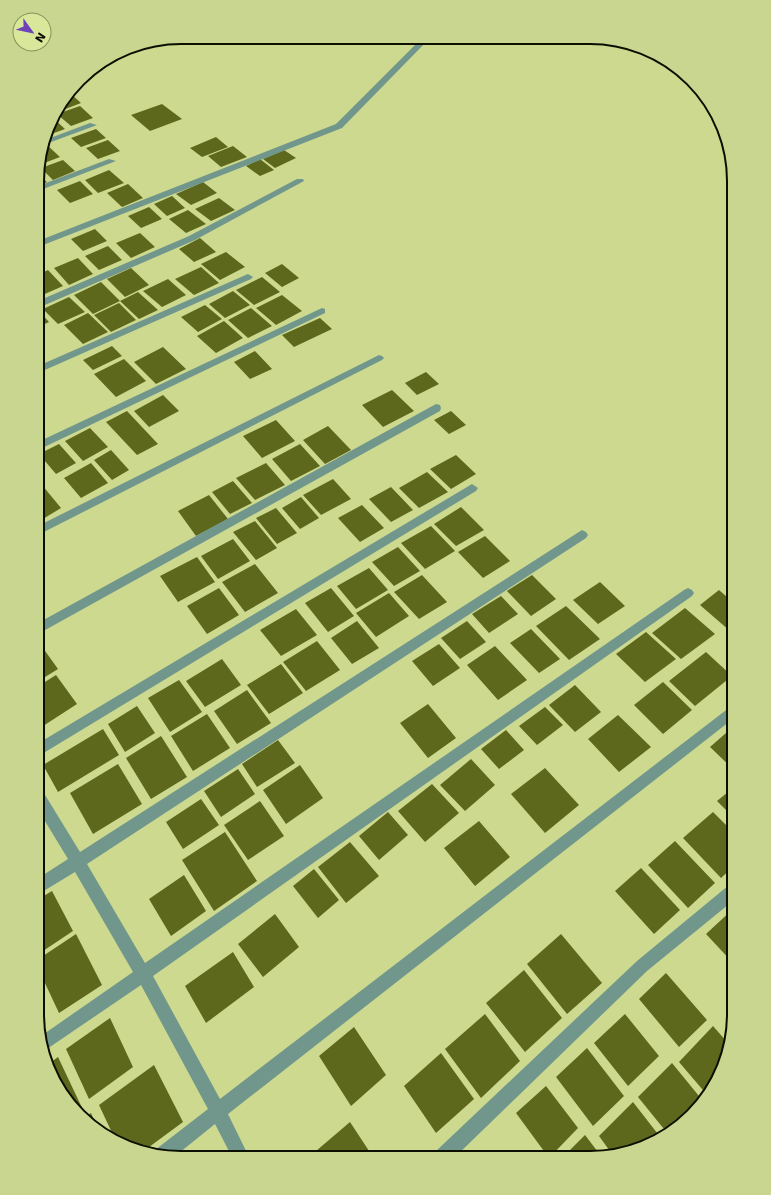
<svg xmlns="http://www.w3.org/2000/svg" width="771" height="1195" font-family="'DejaVu Sans',sans-serif">
<style>
.building{fill:#5e681c}
.lines{fill:none;stroke-linecap:round;stroke-linejoin:round}
.street{fill:#71978d;fill-rule:evenodd}
.rim{fill:none;stroke:#0c0f00;stroke-width:2}
</style>
<rect width="100%" height="100%" fill="#ccd98e"/>
<path class="building" d="M70,93L81,103L55,113L57,110Z
M162,104L182,119L150,131L131,115Z
M80,106L93,118L71,126L57,114Z
M52,117L65,129L46,136L48,130Z
M96,129L106,138L81,147L71,138Z
M216,137L228,147L202,157L190,148Z
M108,140L120,151L98,159L86,148Z
M47,145L60,157L39,165L38,162L43,146Z
M233,146L247,157L221,167L208,156Z
M284,150L296,158L275,168L263,159Z
M260,159L274,170L260,176L246,166Z
M63,160L75,171L53,180L41,168Z
M109,170L124,183L98,193L85,180Z
M38,174L47,182L38,186Z
M80,181L93,194L70,203L57,190Z
M203,182L217,193L191,205L176,194Z
M128,184L143,198L122,207L107,193Z
M172,196L185,208L167,216L154,204Z
M219,198L235,210L211,221L195,209Z
M149,207L162,219L141,228L128,216Z
M188,210L206,224L186,233L169,219Z
M95,229L107,241L83,251L71,239Z
M140,233L155,247L131,258L116,243Z
M200,238L216,252L194,262L179,249Z
M108,246L122,260L99,270L85,256Z
M226,252L245,267L220,280L201,264Z
M78,258L93,274L69,285L54,268Z
M282,264L299,278L282,287L265,273Z
M201,267L219,283L194,295L175,279Z
M131,268L149,285L125,297L107,279Z
M48,270L63,286L38,297V275Z
M262,277L280,292L254,305L236,290Z
M168,279L186,295L162,307L143,291Z
M101,282L120,301L93,314L74,295Z
M233,291L250,305L225,318L209,304Z
M138,292L158,310L139,319L120,301Z
M282,295L302,311L276,325L256,308Z
M69,297L85,312L58,324L43,309Z
M119,303L136,320L111,332L94,315Z
M205,305L222,319L198,332L181,317Z
M251,308L272,326L248,338L228,320Z
M38,310L49,322L38,327Z
M88,313L108,332L83,344L64,325Z
M320,318L332,329L294,347L282,335Z
M224,321L243,338L216,353L197,336Z
M112,346L122,356L93,370L83,360Z
M163,347L186,369L156,384L134,362Z
M255,351L272,369L250,379L234,362Z
M124,359L146,381L116,397L94,374Z
M426,372L439,384L417,395L405,383Z
M392,390L414,411L383,427L362,405Z
M163,395L179,411L149,427L134,411Z
M127,411L158,444L137,455L106,422Z
M451,411L466,425L449,434L434,420Z
M276,420L295,441L262,458L243,436Z
M328,426L351,450L325,464L303,440Z
M90,428L108,447L83,461L65,441Z
M59,444L76,463L56,474L39,454Z
M300,444L320,466L291,481L272,459Z
M111,450L129,470L112,480L94,460Z
M456,455L476,474L451,489L430,469Z
M91,463L108,483L81,498L64,478Z
M266,463L285,485L255,500L236,478Z
M427,472L448,492L419,508L399,488Z
M333,479L351,499L321,515L303,495Z
M233,481L252,503L230,514L212,492Z
M42,485L61,508L38,522V488Z
M391,487L413,510L391,522L369,499Z
M209,495L228,519L196,536L178,511Z
M301,497L319,518L300,529L282,508Z
M362,505L384,528L360,542L338,518Z
M461,507L484,530L456,546L434,524Z
M276,508L297,533L277,544L256,518Z
M255,521L277,548L256,560L233,532Z
M431,526L455,551L425,569L401,543Z
M485,536L510,561L483,578L458,552Z
M233,539L250,561L218,579L201,556Z
M398,547L420,571L394,586L372,562Z
M197,557L215,582L178,602L160,576Z
M255,564L278,593L245,612L222,582Z
M369,568L388,590L356,609L337,586Z
M422,575L447,602L419,619L394,592Z
M532,575L556,599L531,616L507,591Z
M600,582L625,606L598,624L573,600Z
M219,588L239,615L207,634L187,606Z
M331,588L354,616L328,632L305,603Z
M719,590L734,603V628L730,631L700,605Z
M389,593L409,616L376,637L356,613Z
M501,596L518,614L489,633L472,614Z
M566,606L600,639L569,660L536,626Z
M685,608L715,634L681,659L652,633Z
M296,609L317,635L281,656L260,630Z
M357,621L379,648L352,664L331,638Z
M467,621L486,642L460,659L441,638Z
M531,629L560,659L539,673L510,643Z
M646,632L676,659L645,682L616,654Z
M38,641L58,669L37,682L38,656Z
M317,641L340,670L306,691L283,662Z
M439,644L460,668L433,686L412,661Z
M495,646L527,680L498,700L467,665Z
M706,652L732,676L695,706L669,681Z
M222,659L241,685L205,707L186,681Z
M281,664L303,693L269,714L247,685Z
M56,675L77,704L40,728L37,725V687Z
M179,680L202,712L170,732L148,698Z
M663,682L692,710L663,734L634,705Z
M575,685L601,712L575,732L549,705Z
M247,690L271,723L237,744L214,711Z
M428,704L456,738L428,758L400,723Z
M137,706L155,733L125,752L108,724Z
M545,707L563,725L537,745L519,726Z
M207,714L230,748L193,771L171,736Z
M618,715L651,747L619,772L588,739Z
M734,726V770L710,747Z
M103,729L119,755L58,792L43,765Z
M506,730L524,750L499,769L481,749Z
M161,736L187,777L151,799L126,758Z
M278,740L295,763L257,787L242,764Z
M471,759L495,785L465,811L440,785Z
M118,764L142,804L93,834L70,793Z
M300,765L323,798L286,824L263,790Z
M545,768L579,805L545,833L511,794Z
M238,769L255,794L221,817L204,791Z
M432,784L459,813L425,842L398,811Z
M734,787V818L717,801Z
M201,799L219,825L183,849L166,822Z
M260,801L284,836L248,860L224,825Z
M388,812L408,835L379,860L359,836Z
M713,812L734,833V866L721,878L683,838Z
M479,821L510,857L475,886L444,848Z
M225,832L257,881L214,911L182,860Z
M675,841L715,883L688,908L648,865Z
M350,842L379,876L346,903L318,867Z
M641,868L680,910L654,934L615,891Z
M314,869L339,900L318,918L293,886Z
M184,875L206,911L171,936L149,899Z
M52,891L73,931L37,955V900Z
M734,908V964L706,934Z
M275,914L299,947L263,977L238,944Z
M76,934L102,985L59,1013L37,966V960Z
M561,934L602,983L567,1014L527,964Z
M233,952L254,987L206,1023L185,986Z
M524,970L562,1018L525,1052L486,1003Z
M666,973L707,1020L679,1047L639,999Z
M37,1005L43,1017L38,1020L37,1014Z
M485,1014L520,1061L481,1098L445,1049Z
M625,1014L659,1056L628,1086L594,1043Z
M110,1018L133,1067L89,1099L66,1049Z
M713,1026L727,1042L708,1096L679,1062Z
M354,1027L386,1075L351,1106L319,1056Z
M587,1048L624,1096L593,1126L556,1077Z
M441,1053L474,1099L436,1133L404,1086Z
M58,1057L84,1112L82,1113L48,1070L47,1065Z
M672,1063L703,1101L678,1128L668,1134L638,1097Z
M154,1065L183,1122L145,1150L114,1137L99,1105Z
M546,1086L578,1128L549,1158L516,1113Z
M633,1102L661,1138L646,1147L612,1154L599,1136Z
M91,1113L99,1131L93,1128L85,1117Z
M350,1122L373,1157H309Z
M585,1135L601,1156L591,1158H562Z"/>
<g class="lines">
<path class="street" d="M422,38H430L342,128L38,247V241L336,124Z
M90,123L97,125L43,145L45,140Z
M109,159L116,161L38,191V186Z
M297,179H303L304,181L195,240L38,308V301L189,236Z
M248,274L253,277L251,279L38,373V366Z
M322,308L325,309V313L38,450V442Z
M379,355L382,356L384,358L382,360L38,535V526Z
M436,404L440,405L441,408L440,411L38,634V623Z
M472,484L478,488L476,491L37,757V744Z
M582,530L586,532L588,535L586,538L87,864L145,963L684,590L688,588L692,590L694,593L692,596L153,976L220,1099L734,704V718L228,1114L249,1157H232L215,1124L174,1157H162L154,1153L155,1150L208,1109L141,985L44,1051L41,1036L133,972L75,872L37,895V879L68,859L37,808V789L42,790L80,852Z
M732,577L734,578V590L730,588L726,582L728,579Z
M734,883V900L647,971L454,1158H433L435,1152L637,961L729,885Z"/>
</g>
<path d="M0 0H771V1195H0ZM181 44H590A137 137 0 0 1 727 181V1014A137 137 0 0 1 590 1151H181A137 137 0 0 1 44 1014V181A137 137 0 0 1 181 44Z" fill="#c9d68f" fill-rule="evenodd"/>
<path class="rim" d="M181 44H590A137 137 0 0 1 727 181V1014A137 137 0 0 1 590 1151H181A137 137 0 0 1 44 1014V181A137 137 0 0 1 181 44Z"/>
<g transform="translate(32 32) rotate(123)"><circle r="19" fill="#d9e79b" stroke="#87915d"/>
<path d="M0-3L7 15L0 10L-7 15Z" fill="#6f42b9"/>
<text y="-6" font-size="11" font-weight="bold" text-anchor="middle" fill="#0c0f00">N</text>
</g>
</svg>
